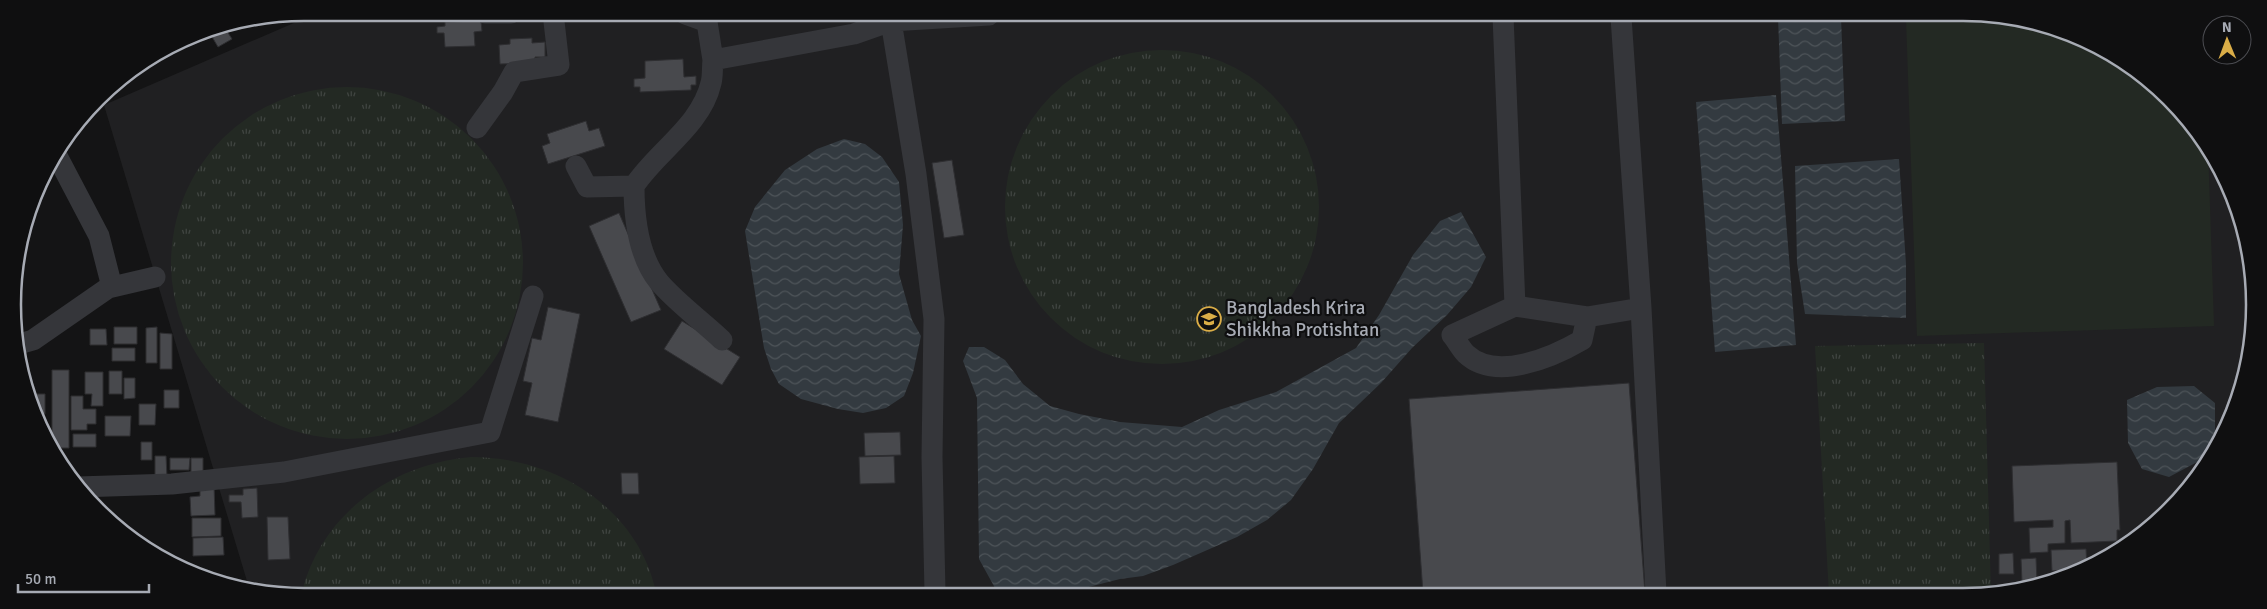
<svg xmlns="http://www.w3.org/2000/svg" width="2267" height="609" font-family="Signika,sans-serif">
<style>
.built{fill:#202022}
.grass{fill:#232923}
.park{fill:url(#park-tufts)}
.water{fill:url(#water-waves)}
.building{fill:#48494d;stroke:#2e2e31}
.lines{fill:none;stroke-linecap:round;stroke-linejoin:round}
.minor{stroke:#35363a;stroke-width:21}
.labels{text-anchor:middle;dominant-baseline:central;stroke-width:4.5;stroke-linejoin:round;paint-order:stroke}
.poi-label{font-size:19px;fill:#a7abb4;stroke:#0f0f10;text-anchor:start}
.rim{fill:none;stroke:#a7abb4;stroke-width:2.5}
</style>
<defs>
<pattern id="park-tufts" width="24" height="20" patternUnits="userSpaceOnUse" patternTransform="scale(1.25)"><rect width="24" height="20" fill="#232923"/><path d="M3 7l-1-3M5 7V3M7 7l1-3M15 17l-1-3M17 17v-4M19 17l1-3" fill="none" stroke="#404541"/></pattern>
<pattern id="water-waves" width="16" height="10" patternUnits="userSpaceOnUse" patternTransform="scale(1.25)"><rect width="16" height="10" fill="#333a40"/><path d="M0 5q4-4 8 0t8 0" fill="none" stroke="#4e5459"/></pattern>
</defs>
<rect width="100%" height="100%" fill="#141415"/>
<path class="built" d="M317,13L2019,18L2124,62L2205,142L2249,247V361L2216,450L2169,511L2138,533L2033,584L2000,594L250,591L104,105Z"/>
<path class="grass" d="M1906,18H2019L2124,62L2205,142L2208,148L2214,326L1917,336Z"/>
<path class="park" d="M1005 207a157 157 0 1 1 314 0a157 157 0 1 1-314 0Z
M171 263a176 176 0 1 1 352 0a176 176 0 1 1-352 0Z
M1984,343L1991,594H1829L1815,346Z
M471,457C554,457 637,506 656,592L302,591C323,512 393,464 471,457Z"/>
<path class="water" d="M1778,17H1841L1845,121L1782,124Z
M1776,95L1796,345L1715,352L1696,102Z
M844,139L865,144L882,157L899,182L903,225L899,274L912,320L921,336L913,373L904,396L886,408L863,413L838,409L801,399L779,384L771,369L764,348L745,231L755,207L785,170L817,149Z
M1899,159L1906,264V318L1805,314L1797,263L1795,166Z
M1461,212L1486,257L1471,287L1447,315L1412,348L1381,383L1339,423L1313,469L1291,500L1267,520L1237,537L1173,565L1143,576L1120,579L1069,592H1006L995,588L979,559L977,398L963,361L969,347H984L1005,360L1023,384L1050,406L1079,414L1120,422L1182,427L1219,410L1276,392L1356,348L1379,315L1413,255L1440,221Z
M2194,386L2215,403V431L2201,460L2169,477L2142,469L2128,443L2127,400L2157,387Z"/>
<path class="building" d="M481,21L482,31L474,32L475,46L445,47L444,33H437V27L445,26V22Z
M225,28L232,39L218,47L211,35Z
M210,31L197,38L195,34Z
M194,34V36L175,47V46Z
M532,38V43L545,42V57H535V63L500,64L499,45L510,44V39Z
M683,59L684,77L696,76V85H691V90L640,92V87H634V79L645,78V61Z
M586,121L589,131L599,128L605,146L548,164L542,146L550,143L547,134Z
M952,160L964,235L944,238L932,163Z
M619,213L661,310L631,322L589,226Z
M548,307L580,314L558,422L525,415L532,383L523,381L532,338L541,340Z
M682,321L740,357L722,385L664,349Z
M114,327H137V344H114Z
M157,327V363H146V328Z
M90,329H106L107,345H90Z
M160,333L172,334V369H160Z
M112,348H135V361H112Z
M52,370H69V448H56L52,440Z
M109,371H122V394H109Z
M85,372H103V406H91L92,394H85Z
M124,378H135V398L124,399Z
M1629,383L1645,593H1423L1409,399Z
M164,390H179V408H164Z
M30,394H45V414H39Z
M71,396H83V409H96V424H87V430H71Z
M139,404H156L155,425H139Z
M105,416H131L130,436H105Z
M900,432L901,455L865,456L864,433Z
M73,434H96V447H73Z
M141,442H152V460H141Z
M155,456H166L167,478H155Z
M894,456L895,483L860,484L859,457Z
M170,458H190L189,470H170Z
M191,458H203V477H191Z
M2117,462L2120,530H2117V541L2071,543L2070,520L2065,521V543L2048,544V552L2030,553L2029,528L2053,527V520L2014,522L2012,466Z
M621,473H638L639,494H622Z
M200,485H214L215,515L191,516L190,497L200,496Z
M257,488L258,517L242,518L241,502H229V495H243V489Z
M267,517H288L290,559L268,560Z
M192,518H221V536L192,537Z
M223,537L224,555L193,556V538Z
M2086,549L2087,568L2052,571L2051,550Z
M2013,553L2014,574H1999V554Z
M2036,558L2037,582H2022L2021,559Z"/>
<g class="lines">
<path class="minor" d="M485,13H511
M685,14L707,22L713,60
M884,14L891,21L989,15
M1503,16L1515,306L1587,317L1641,308
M1621,17L1641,308L1656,593
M477,128L503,92L514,72L559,65L553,13
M57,156L99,236L112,287
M576,166L587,187L634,186C657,151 701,126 711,83C713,76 712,68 713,60L854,34L891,21L916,174L934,319L932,457L935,592
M634,186C634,217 638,256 659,282C677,303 702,321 722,340
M1515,306L1452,335C1457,341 1461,349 1466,354C1496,382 1553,357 1582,340L1587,317
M19,344L33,340L108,288L155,277
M78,487L172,484L284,472L490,432L533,296"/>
</g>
<defs>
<g id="university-ring" transform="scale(1.25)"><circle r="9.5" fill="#0f0f10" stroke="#daad47" stroke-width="1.5"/><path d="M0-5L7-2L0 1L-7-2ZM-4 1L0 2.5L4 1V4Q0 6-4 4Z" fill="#daad47"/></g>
</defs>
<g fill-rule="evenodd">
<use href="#university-ring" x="1209" y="319"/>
</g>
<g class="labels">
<g class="poi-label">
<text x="1226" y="308">Bangladesh Krira<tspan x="1226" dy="22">Shikkha Protishtan</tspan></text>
</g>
</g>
<path d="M0 0H2267V609H0ZM304 21H1963A283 283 0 0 1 2246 304V305A283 283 0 0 1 1963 588H304A283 283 0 0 1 21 305V304A283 283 0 0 1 304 21Z" fill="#0f0f10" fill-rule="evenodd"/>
<path class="rim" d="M304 21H1963A283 283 0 0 1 2246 304V305A283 283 0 0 1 1963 588H304A283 283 0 0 1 21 305V304A283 283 0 0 1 304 21Z"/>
<g transform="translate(2227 40) rotate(359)"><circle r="24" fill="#0f0f10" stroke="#4c4d52"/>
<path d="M0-4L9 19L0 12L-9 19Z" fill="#daad47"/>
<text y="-8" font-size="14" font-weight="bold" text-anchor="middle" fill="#a7abb4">N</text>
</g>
<path d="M18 584v8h131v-8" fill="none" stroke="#a7abb4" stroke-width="2.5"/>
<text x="25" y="584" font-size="15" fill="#a7abb4" stroke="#0f0f10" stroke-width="4" paint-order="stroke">50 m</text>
</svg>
